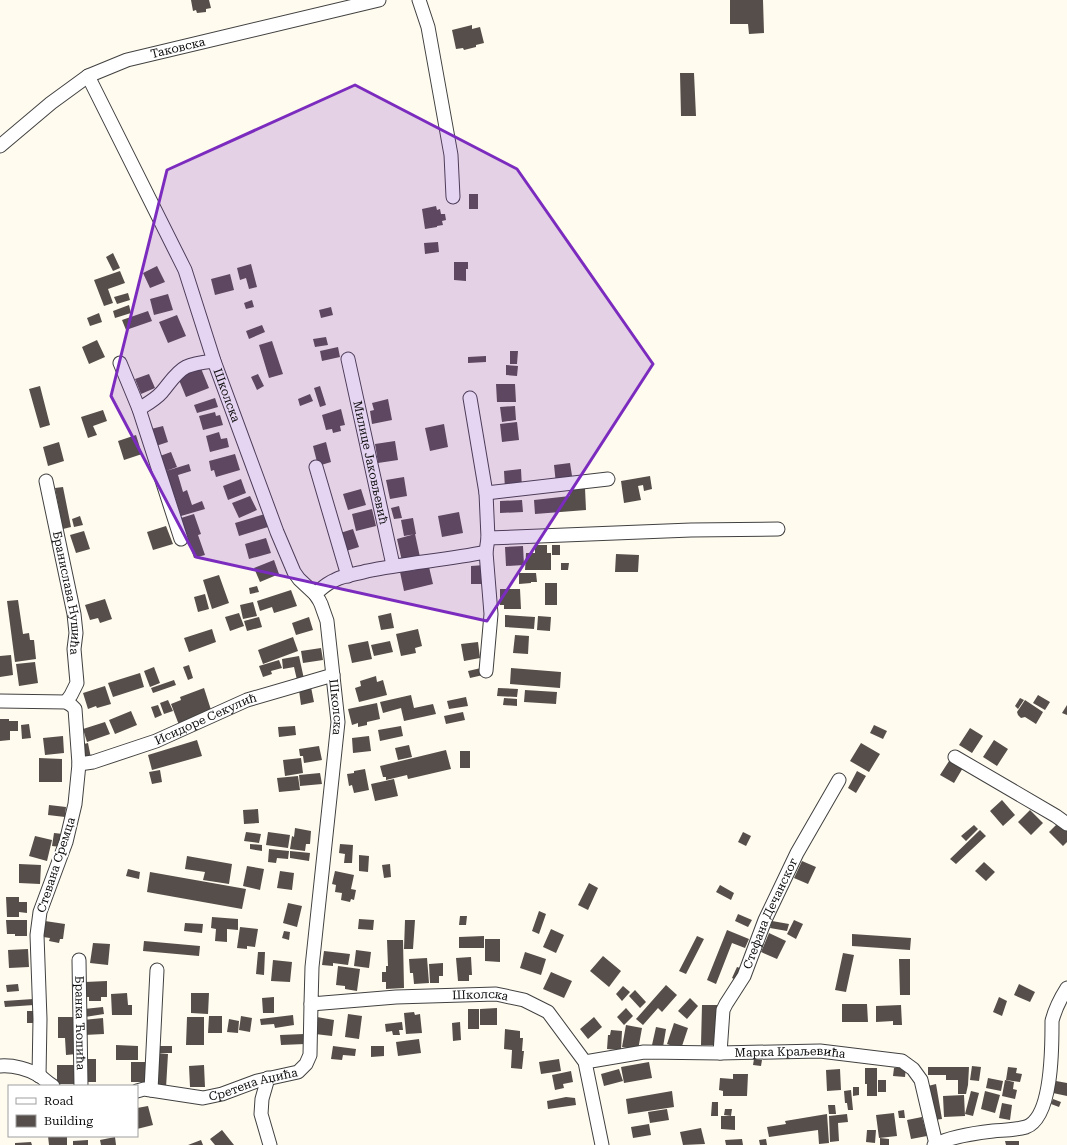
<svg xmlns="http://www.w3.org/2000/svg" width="1067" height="1145" font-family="'Roboto Serif',serif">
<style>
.building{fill:#564e4a}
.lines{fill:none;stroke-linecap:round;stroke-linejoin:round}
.minor-casing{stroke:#414141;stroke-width:15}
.minor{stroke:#fff;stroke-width:13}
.marked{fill:#7b2cbf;fill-opacity:0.2;stroke:#7b2cbf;stroke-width:3;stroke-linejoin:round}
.labels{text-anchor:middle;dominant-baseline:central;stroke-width:4;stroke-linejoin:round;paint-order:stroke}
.street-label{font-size:12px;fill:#0e0e0e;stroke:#fff}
</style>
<rect width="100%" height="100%" fill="#fffbef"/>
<path class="building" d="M191,0H209L211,8L206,9V12L197,13L196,10L193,11Z
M730,0H763L764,33L749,34L748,24H730Z
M472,25V29L480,27L484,43L476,45V47L464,50L463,48L456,49L452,30Z
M680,73H694L696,116H681Z
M469,194H478V209H469Z
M436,206L437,210L440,209L441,214H445L446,220L442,221L443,225L437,226V227L425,229L422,209Z
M438,242L439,252L425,254L424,243Z
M113,253L120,268L113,271L106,257Z
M454,262H468V269H466V281L454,280Z
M251,264L257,287L249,289L246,278L240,280L237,268Z
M157,266L165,282L150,288L143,273Z
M120,271L125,283L108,289L113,303L104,306L94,280Z
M230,274L234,290L215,295L211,279Z
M128,293L130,300L117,304L114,297Z
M168,294L173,310L154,315L150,299Z
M252,300L254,307L246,309L244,303Z
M129,305L131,313L115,318L113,311Z
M331,307L333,315L321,318L319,310Z
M148,311L152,321L126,330L122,320Z
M99,313L102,322L90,326L87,318Z
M177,315L186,336L168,343L159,322Z
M262,325L265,332L249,339L246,331Z
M326,337L328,345L315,347L313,339Z
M97,340L105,357L89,364L82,347Z
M272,341L283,374L269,378L259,345Z
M338,347L340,357L322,361L320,351Z
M510,351H518L517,364H510Z
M486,356V362L468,363V357Z
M506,365L518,366L517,376L506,375Z
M200,366L209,388L186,397L179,380L183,378L181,373Z
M149,374L155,388L141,394L135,379Z
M258,374L264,386L257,390L251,377Z
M496,384H515L516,402H497Z
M40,386L50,425L40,428L29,389Z
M320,386L326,405L320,407L314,388Z
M310,394L313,401L300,406L298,399Z
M215,398L218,407L197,413L194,405Z
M388,399L392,420L372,424L370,411L374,410L372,403Z
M515,406L516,420L502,422L500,407Z
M341,409L345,425L340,426L341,431L333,433L332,429L326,430L322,415Z
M103,410L107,421L93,426L97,435L88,438L81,417Z
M215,412L216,416L220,415L223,425L203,430L199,416Z
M517,422L519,440L502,442L500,424Z
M444,424L448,447L430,451L425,428Z
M163,426L168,442L156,446L151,429Z
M219,432L221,439L227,438L229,447L210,452L206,436Z
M136,435L142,454L124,460L118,441Z
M395,441L398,460L378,463L375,444Z
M59,442L64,461L48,466L43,447Z
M326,442L331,462L318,466L313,446Z
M171,452L177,467L166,471L160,456Z
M235,454L240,470L216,477L214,470L211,471L209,461Z
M570,463L573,482L556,484L554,465Z
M189,464L191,471L178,475L183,492L187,490L192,505L202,501L205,509L181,516L166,471Z
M521,469L522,488L505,489L504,471Z
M650,476L652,489L644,491L643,485L638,486L641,500L624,503L621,481Z
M404,477L407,496L390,499L386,480Z
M241,479L246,493L228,500L223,486Z
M63,487L71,527L63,529L55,488Z
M585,488L586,510L535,514L534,500L570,496L569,490Z
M361,489L366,505L348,510L343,494Z
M250,496L257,510L239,518L232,503Z
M522,500L523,512L500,513V501Z
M399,506L402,518L394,519L391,508Z
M372,509L376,526L356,531L352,514Z
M459,512L463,533L442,537L438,516Z
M194,514L201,534L198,535L205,555L194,558L181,518Z
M265,514L268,527L239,536L235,523Z
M80,516L83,525L74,527L72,519Z
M413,518L416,534L404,536L401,520Z
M166,526L173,544L153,550L147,532Z
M353,529L359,547L343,552L337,534Z
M84,531L90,549L76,553L70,535Z
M415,534L420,557L402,561L397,539Z
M266,538L271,553L249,559L245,544Z
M535,545H547V553H551V570H525L526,553H535Z
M552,545H560V555H552Z
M523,546L524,565L506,566L505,547Z
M616,554L639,555L638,572H615Z
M274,560L279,574L260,582L254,568Z
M561,563H569L568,570H561Z
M485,565L486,584H471V566Z
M429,567L433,584L404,591L400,572L410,569L411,571Z
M519,573H536L537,582H531V583L519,584Z
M219,575L229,603L212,609L203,580Z
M545,583H557V605H545Z
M257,586L259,592L250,594L249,588Z
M500,589H520L521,609H504V605H500Z
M291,590L297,606L274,613L272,607L260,611L257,601Z
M205,594L209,609L198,612L194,597Z
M105,599L112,619L100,623L98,618L90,620L85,605Z
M18,600L23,634L29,633L30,640H34L36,659L15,662L7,601Z
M253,602L257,616L243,619L240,605Z
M239,613L244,626L230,631L225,617Z
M391,613L394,628L381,630L378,616Z
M505,615L535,617L534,629L505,627Z
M538,616L551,617L550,631L537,630Z
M259,617L262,627L247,631L244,621Z
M309,617L313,630L296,635L292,623Z
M212,629L216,642L189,652L184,638Z
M418,629L422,646L415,648L416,653L401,656L396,634Z
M515,635L529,636L528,654L513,653Z
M293,637L298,651L263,664L258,650Z
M368,641L372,659L352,663L348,645Z
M390,641L393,652L374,656L371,645Z
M478,642L480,658L464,661L461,644Z
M321,648L323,660L303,663L301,651Z
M11,655L13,675L0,677V656Z
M299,656L304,679L297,680L294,667L283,669L282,659Z
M279,660L282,668L271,671L272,674L263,677L259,666Z
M35,662L38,683L19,686L16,664Z
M189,665L193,678L188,680L183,667Z
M154,667L160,683L150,687L144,671Z
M481,668L483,675L470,678L468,671Z
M511,668L561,672L560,688L510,684Z
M140,673L144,687L113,697L108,683Z
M376,676L377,682L383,680L387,695L359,702L355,688L361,686L360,681Z
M174,680L176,685L153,693L151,688Z
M105,686L111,704L97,708L96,706L88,709L83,693Z
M311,687L314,702L301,705L299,690Z
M204,688L212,713L179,725L171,704L181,700L180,697Z
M498,688L518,689L517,697L497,696Z
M525,690L557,692L556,704L524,702Z
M411,695L414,708L433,704L436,714L404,721L401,708L383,713L380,702Z
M1038,695L1050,702L1045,710L1033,703Z
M466,697L468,706L449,709L447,701Z
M504,698L517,699V706L503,705Z
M1020,698L1024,700L1018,709L1015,706Z
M168,700L173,711L164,714L160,703Z
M1025,700L1043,712L1036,724L1025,717L1021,718L1018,715L1017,712Z
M377,703L380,719L367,722V725L358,727V723L352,725L348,709Z
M158,705L162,715L155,718L151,707Z
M1067,705V715L1062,713Z
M131,711L137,725L115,734L109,720Z
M463,712L465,720L446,724L444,716Z
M0,719H9V721H18V731H10V740L0,741Z
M105,722L110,734L87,742L83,729Z
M29,724L31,738L22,739L21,725Z
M874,725L887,731L883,739L870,733Z
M295,726L296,735L279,737L278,727Z
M401,726L403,736L380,741L378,730Z
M970,728L983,736L972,753L959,745Z
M63,736L64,753L45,755L43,738Z
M369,736L371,751L353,753L352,738Z
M197,740L202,756L152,770L148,755Z
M994,740L1008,749L997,766L983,757Z
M88,743L91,758L83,760L80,745Z
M861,743L880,754L869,772L850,761Z
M409,745L412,757L398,760L395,748Z
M319,746L322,760L304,763L303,756H300L299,749Z
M446,750L451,769L408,779L407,775L386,780V777H383L380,766Z
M460,751H470V768H460Z
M39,758L62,759V782H39Z
M301,758L303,773L285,776L283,760Z
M951,758L964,766L954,783L940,775Z
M365,769L369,790L354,793L352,785L349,786L347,774L354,773V771Z
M160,770L162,782L152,784L149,772Z
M857,771L866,776L856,793L848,788Z
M320,773L322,784L300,786L299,775Z
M298,776L300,790L279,792L277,778Z
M394,779L398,796L375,801L371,784Z
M1002,800L1015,815L1003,826L990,811Z
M49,805L66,807L65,817L48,815Z
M258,809L259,823L244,824L243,810Z
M1030,810L1043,823L1031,835L1018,822Z
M1059,822L1067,831V842L1063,846L1049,832Z
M974,825L978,829L966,841L961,836Z
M295,828L311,831L310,844H306L305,851L290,849L292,836L294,837Z
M980,830L986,836L956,864L950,859Z
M246,832L261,834L259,843L244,841Z
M268,832L290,835L288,848L266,845Z
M743,832L751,836L746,846L738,842Z
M54,833L63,834L61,847L52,846Z
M35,836L52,840L47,861L29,856Z
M250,844L262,845V851L250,849Z
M340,844L353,845L352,863H344L345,854L339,853Z
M269,849L289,851L288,859L277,858L276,863L268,862Z
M290,851L310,853L309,861L290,858Z
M359,855L369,856L368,872L359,871Z
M187,856L232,864L229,884L203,880L205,872L185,869Z
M802,861L816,867L808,884L794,878Z
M984,862L995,872L986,881L975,871Z
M19,864L41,865L40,884L19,883Z
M390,864L391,877L384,878L382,865Z
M247,866L264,869L260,890L243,886Z
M128,869L140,872L139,879L126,876Z
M280,871L294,873L292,890L277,888Z
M335,871L354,875L351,889L356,890L354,900L351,899L350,902L341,900L342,893L335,892L336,885L332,884Z
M150,872L246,889L242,909L147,892Z
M589,883L598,888L588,910L578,905Z
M720,885L734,893L731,900L716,892Z
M6,897H19V902H27V913L19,912V917H7Z
M288,903L302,906L297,927L283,923Z
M539,911L546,914L539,934L532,931Z
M738,914L752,920L748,927L735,921Z
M460,916H467L466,925H459Z
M212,917L238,919V930L227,929V942L215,941L216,929L211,928Z
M359,919L374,920L373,930L358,929Z
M6,920H27V936H15V934H7Z
M405,920H415L413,949H404Z
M794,920L803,924L796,939L787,934Z
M45,921L65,924L63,939H60L59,943L49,941L50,938L43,937Z
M772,921L789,924L787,931L770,928Z
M185,923L203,924L202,933L184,931Z
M240,927L258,929L255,947L247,946V949L237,948Z
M551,929L564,935L556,953L543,947Z
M727,930L749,939L745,948L732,943L716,984L707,980Z
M284,931L290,932L289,940L282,938Z
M769,933L786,941L777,959L761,952Z
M852,934L911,938L910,950L852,946Z
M484,936V948H459V937Z
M697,936L704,939L686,974L679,971Z
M485,939H500V962L485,961Z
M387,940H403L404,988L386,989V982H382V972H386V966H388Z
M144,941L200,946L199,956L143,951Z
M93,943L110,944L108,965L90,963Z
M28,949L29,967L9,968L8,950Z
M356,950L371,952L369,968L354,966Z
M324,951L350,954L348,965L333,963V966L322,965Z
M258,952H265L264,975L256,974Z
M525,952L546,959L541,975L520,968Z
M843,953L854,955L846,992L835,990Z
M603,956L621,971L609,987L590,971Z
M471,957L472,975H469V981H458L456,958Z
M427,958L429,983L414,984L413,973H410L409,959Z
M899,959H910V995H900Z
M273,960L292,962L290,982L271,981Z
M443,963V976H439V983H430L429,964Z
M338,966L360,969L357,991L345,989V986L336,985Z
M737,967L743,969L738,981L732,978Z
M551,972L572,981L564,998L543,989Z
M107,981V997H101V1001H89V997H86L85,982Z
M18,984L19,991L7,992L6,985Z
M1019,984L1035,992L1030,1002L1014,995Z
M666,985L677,995L662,1012L658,1008L643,1025L636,1019Z
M623,986L630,992L622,1001L616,994Z
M635,990L646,1002L640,1008L629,996Z
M127,993L128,1005H132V1015H112L111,994Z
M191,993H209L208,1014L191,1013Z
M274,997V1013H263L262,998Z
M999,997L1007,1001L1002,1016L993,1012Z
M690,998L698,1006L687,1019L678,1011Z
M33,999L34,1005L5,1007L4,1001Z
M842,1004H867L868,1022H842Z
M702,1005H718L717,1045H701Z
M901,1005L902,1025H893V1021L876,1022V1006Z
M103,1007L104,1014L85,1017L84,1009Z
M497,1008V1025H480V1009Z
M626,1008L633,1016L624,1025L617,1017Z
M468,1009H479V1029H468Z
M27,1011H36V1023H27Z
M414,1012L415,1015L420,1014L422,1033L406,1034L404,1013Z
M348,1014L362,1016L359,1039L345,1037Z
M293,1015L294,1025L275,1028L274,1024L261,1025L260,1019Z
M209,1016H222V1033H208Z
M241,1016L252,1018L250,1032L239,1030Z
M58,1017H76L77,1054L66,1055L65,1038H58Z
M187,1017H204V1045H186Z
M317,1017L334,1020L332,1036L315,1034Z
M594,1017L602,1027L588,1039L580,1029Z
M103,1018L104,1034L84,1035L83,1020Z
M229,1019L239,1021L238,1033L227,1032Z
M402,1022L403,1030H399L400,1035H393L392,1031L386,1032L385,1024Z
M460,1022L461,1040L453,1041L452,1023Z
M674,1023L688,1028L681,1049L667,1044Z
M626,1025L642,1028L638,1050L622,1047Z
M656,1027L666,1029L663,1047L652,1045Z
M505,1029L520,1031V1038H523L522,1051H524L522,1069L511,1068L512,1050L504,1049Z
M611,1030L622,1031L621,1050L607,1049L608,1035H610Z
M304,1034L305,1044L281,1045L280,1035Z
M419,1039L421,1053L398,1056L396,1042Z
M116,1045L138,1046V1060H116Z
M157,1046H172V1053H157Z
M333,1046L356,1049L355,1056L343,1055L342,1060L331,1059Z
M371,1046H384V1056L371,1057Z
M157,1053L168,1054L166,1088L155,1087Z
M84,1059H96V1082H84Z
M559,1059L561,1071L541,1074L539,1062Z
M754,1059L762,1060L761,1066L753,1065Z
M131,1062H147V1082H131Z
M649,1062L652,1078L624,1083L621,1067Z
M57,1065H75V1084H57Z
M204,1065L205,1087H190L189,1066Z
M972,1066L981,1067L979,1081L970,1080Z
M928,1067H969L968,1085L966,1094H958V1080H946V1075H928Z
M1008,1067L1017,1068L1016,1073L1022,1074L1020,1082L1006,1080Z
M865,1068H877V1096H867V1084H865Z
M894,1068H906L905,1077L893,1076Z
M619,1069L623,1081L604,1086L601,1074Z
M840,1069L841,1090L827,1091L826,1070Z
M571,1071L573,1082L563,1084L564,1088L555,1090L552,1075Z
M733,1074H748L747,1096H723V1091L719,1090L720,1078L733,1079Z
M988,1078L1003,1081L1001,1091L986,1088Z
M878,1080H886V1092H878Z
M1005,1080L1014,1082L1013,1089L1017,1090L1015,1099L1002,1096Z
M1056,1081L1067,1083V1096L1053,1093Z
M936,1084L942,1119L934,1120L928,1086Z
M853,1087H859V1095L853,1096Z
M851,1090L853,1110H848L847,1103H845L844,1091Z
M672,1091L674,1107L628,1114L626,1099Z
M971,1091L979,1093L973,1116L965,1114Z
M985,1091L1000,1095L995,1113L981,1109Z
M964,1095L965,1116L944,1117L943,1096Z
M566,1097L575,1098L576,1105L548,1109L547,1101Z
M1053,1099L1061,1102L1059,1107L1051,1104Z
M712,1102H718V1116H711Z
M1002,1103L1012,1105L1010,1120L999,1118Z
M828,1105H835L836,1114H829Z
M148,1106L153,1125L137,1129V1115H138L137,1108Z
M667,1109L669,1120L650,1123L648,1112Z
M725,1109H732L731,1116L724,1115Z
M904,1110L905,1118H899L898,1111Z
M894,1113L897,1136L879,1138L876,1115Z
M827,1114L829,1143L819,1144L818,1130L769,1137L767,1127L786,1124L785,1121Z
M847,1114L848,1122L838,1123L839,1141L830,1142L829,1116Z
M721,1116H735V1130L721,1129Z
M922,1117L927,1136L911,1139L907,1120Z
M649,1124L651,1135L633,1138L631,1127Z
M701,1128L705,1144L683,1145L680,1132Z
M222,1130L234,1145H215L210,1139Z
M867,1130H876L875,1143L866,1142Z
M48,1136H67V1145H49Z
M115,1137L116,1145H101L100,1140Z
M880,1138L889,1139V1145H880Z
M742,1139L743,1145H726L725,1140Z
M766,1139L767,1145H760L759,1140Z
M88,1140V1145H73V1141Z
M201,1140L203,1145H188Z
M1005,1141H1019V1145H1006Z
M31,1142L32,1145H15V1143Z"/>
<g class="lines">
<g class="minor-casing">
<g id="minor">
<path d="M419,0L428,27L451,155L453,197"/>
<path id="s1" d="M88,76L185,270L214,361L277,532L294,572L299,579L315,594L319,600L321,604L327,621L338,722L312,967L311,1004L396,997L496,994L524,1000L548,1012L585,1062L602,1145"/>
<path id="s2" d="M0,146L51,103L88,76L127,60L379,0"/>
<path id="s3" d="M348,359L393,565"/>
<path d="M120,363L139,409L181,539"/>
<path d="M470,398L486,493L488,538L486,552L491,614L486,671"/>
<path d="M139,409C147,404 156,399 162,392C169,384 176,372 186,367C194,363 205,362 214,361"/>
<path d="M316,467L348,576"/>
<path id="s4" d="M46,481L74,614L76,633L74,649L77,683L71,695L66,702"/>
<path d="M486,493L608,479"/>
<path d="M488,538L691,530L778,529"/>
<path d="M315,594C321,589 327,583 335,580C345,575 357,574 367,571C406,563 446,560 486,552"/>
<path d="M0,701L66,702L71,705L75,709L79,764L75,804L66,842L40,912L37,935L40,1019L39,1076"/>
<path d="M955,757L1056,816L1067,824"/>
<path id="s5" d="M79,764L93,762L156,741L247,700L333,675"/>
<path id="s6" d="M79,960L81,1086"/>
<path id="s7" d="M720,1053L723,1010L726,1004L744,976L765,920L797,853L839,780"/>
<path id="s8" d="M585,1062L644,1052L720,1053L820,1051L902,1061L913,1069L921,1080L936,1144"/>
<path d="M0,1066C13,1065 29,1069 40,1076C44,1079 48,1083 53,1086"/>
<path d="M268,1078L262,1099L261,1114L270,1145"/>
<path d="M151,1090L157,970"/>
<path id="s9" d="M137,1091L144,1089L203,1098L222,1094L257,1081L298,1072L306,1064L310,1055L311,1004"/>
<path d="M934,1145C950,1137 975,1133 993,1131C1004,1130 1016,1130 1026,1127C1053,1117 1052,1045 1052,1021C1055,1009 1060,999 1067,988"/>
</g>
</g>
<use href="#minor" class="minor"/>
</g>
<path class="marked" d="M355,85L517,169L653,364L487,621L196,557L111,396L167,170Z"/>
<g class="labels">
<g class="street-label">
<text stroke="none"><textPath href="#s2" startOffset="207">Таковска</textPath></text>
<text stroke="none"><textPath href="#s1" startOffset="349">Школска</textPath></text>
<text stroke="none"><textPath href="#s3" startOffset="106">Милице Јаковљевић</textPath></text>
<text stroke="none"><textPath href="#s4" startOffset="114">Бранислава Нушића</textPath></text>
<text stroke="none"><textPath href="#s1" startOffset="685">Школска</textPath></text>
<text stroke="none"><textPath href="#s5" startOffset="135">Исидоре Секулић</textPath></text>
<text transform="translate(56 865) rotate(-72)">Стевана Сремца</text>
<text stroke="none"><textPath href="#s7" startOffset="151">Стефана Дечанског</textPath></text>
<text stroke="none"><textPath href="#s1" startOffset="1153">Школска</textPath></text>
<text stroke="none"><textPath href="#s6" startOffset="63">Бранка Ћопића</textPath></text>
<text stroke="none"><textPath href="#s8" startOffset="206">Марка Краљевића</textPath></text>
<text stroke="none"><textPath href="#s9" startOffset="119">Сретена Аџића</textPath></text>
</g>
</g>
<rect x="8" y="1085" width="130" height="52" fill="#ffffff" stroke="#9f9f9f"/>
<rect x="16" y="1098" width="20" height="6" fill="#ffffff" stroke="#9f9f9f"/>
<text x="44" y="1105" font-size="12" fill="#0e0e0e">Road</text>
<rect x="16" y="1115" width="20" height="12" fill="#564e4a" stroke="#9f9f9f"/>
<text x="44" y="1125" font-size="12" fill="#0e0e0e">Building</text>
</svg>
